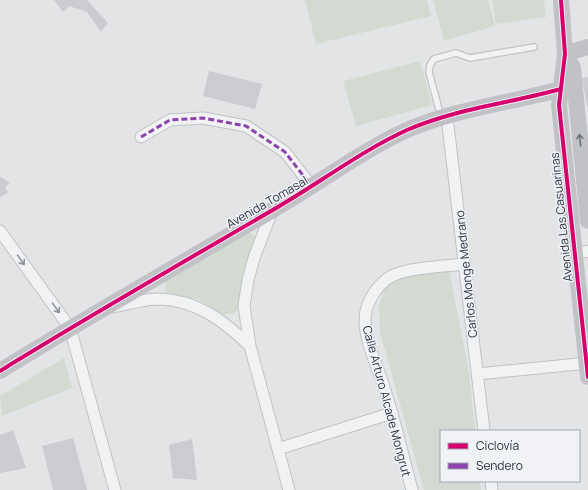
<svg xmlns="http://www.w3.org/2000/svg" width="588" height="490" font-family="Manrope,sans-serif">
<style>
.green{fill:#d3dad2}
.building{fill:#cacccf}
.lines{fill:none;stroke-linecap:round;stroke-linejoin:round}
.lane-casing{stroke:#c0c2c4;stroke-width:8}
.street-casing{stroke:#c0c2c4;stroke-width:13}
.lane{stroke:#f1f2f4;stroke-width:5.5}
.street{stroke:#f1f2f4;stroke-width:11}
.secondary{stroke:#c0c2c5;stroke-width:16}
.quiet{stroke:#8e44ad;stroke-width:3;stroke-dasharray:6 3;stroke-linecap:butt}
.cycleway-casing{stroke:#f0f2f6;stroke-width:6}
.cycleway{stroke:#d6006c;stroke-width:4}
.oneway{stroke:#6e727b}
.oneway2{stroke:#8e929a}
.labels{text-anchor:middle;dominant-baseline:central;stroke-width:3;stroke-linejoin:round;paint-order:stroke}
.street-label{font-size:12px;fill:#2a313f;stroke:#f0f2f6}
</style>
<rect width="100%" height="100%" fill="#e2e4e6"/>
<path class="green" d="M305,0H427L431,16L316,44Z
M433,0H488L495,26L444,41Z
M492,0H544L546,17L496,24Z
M420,61L432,105L356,126L343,81Z
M249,232L256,237L255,243L241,305L234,314H222L199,300L165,292V281Z
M449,270L469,372L475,431H441V481H480L481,490H424L380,332L379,304L386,287L399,278Z
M64,358L72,388L2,416L0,396Z"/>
<path class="building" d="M54,0H87L108,23L101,32L87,12L69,6L63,12Z
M209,71L262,84L255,109L203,96Z
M588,77V106H587L582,78Z
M0,177H1L10,183L5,187L8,193L0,197Z
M13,430L26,468L0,473V435Z
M73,438L87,490H53L42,446Z
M192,439L197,480L173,478L169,445Z"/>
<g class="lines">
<g class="lane-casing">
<path id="lane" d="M441,117L429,72L430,65L434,59L456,53L470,58L534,47"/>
</g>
<g class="street-casing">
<path id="street" d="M447,117L484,431
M141,137L170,120L203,118L246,126L285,152L312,187
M272,211L254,258L248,280L244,306L250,346L289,490
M0,231L70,328L115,490
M575,254L588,251
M113,307C128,304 144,299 159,299C197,300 224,321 250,346
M477,374L588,363
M278,449L392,413
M491,481L492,490
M412,490C403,456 395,421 384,387C377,365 365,342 365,320C365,301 381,278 399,273C416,267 447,266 465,264"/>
</g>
<use href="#lane" class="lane"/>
<use href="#street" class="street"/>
<path class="secondary" d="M561,0L565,54L559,105L588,377
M565,54L588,47
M565,55L573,68L588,221
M0,371C89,316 180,264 271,211C317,185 359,152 407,130C455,109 510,103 561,89"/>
<path class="quiet" d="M141,137L170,120L203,118L246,126L285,152L312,187"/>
<g class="cycleway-casing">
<path id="cycleway" d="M561,0L565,54L559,105L588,377
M0,371C89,316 180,264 271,211C317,185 359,152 407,130C455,109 510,103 561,89"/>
</g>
<use href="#cycleway" class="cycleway"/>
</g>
<defs><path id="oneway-shaft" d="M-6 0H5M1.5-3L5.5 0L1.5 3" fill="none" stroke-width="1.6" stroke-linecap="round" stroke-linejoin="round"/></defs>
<use class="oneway" href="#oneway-shaft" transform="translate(580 140) rotate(-96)"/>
<g class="oneway2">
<use href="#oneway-shaft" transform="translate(21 260) rotate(55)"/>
<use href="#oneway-shaft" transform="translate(56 308) rotate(54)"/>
</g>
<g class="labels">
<g class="street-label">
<text transform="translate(267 202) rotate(-30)">Avenida Tomasal</text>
<text transform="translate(561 217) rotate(-96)">Avenida Las Casuarinas</text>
<text transform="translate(466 274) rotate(-96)">Carlos Monge Medrano</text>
<text transform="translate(387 401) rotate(75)">Calle Arturo Alcade Mongrut</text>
</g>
</g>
<rect x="440" y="430" width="140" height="52" fill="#f0f2f6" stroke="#a1a5ad"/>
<rect x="448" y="443" width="20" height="6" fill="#d6006c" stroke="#a1a5ad"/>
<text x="476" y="450" font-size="12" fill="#2a313f">Ciclovía</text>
<rect x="448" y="463" width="20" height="6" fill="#8e44ad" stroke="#a1a5ad"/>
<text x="476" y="470" font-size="12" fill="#2a313f">Sendero</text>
</svg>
